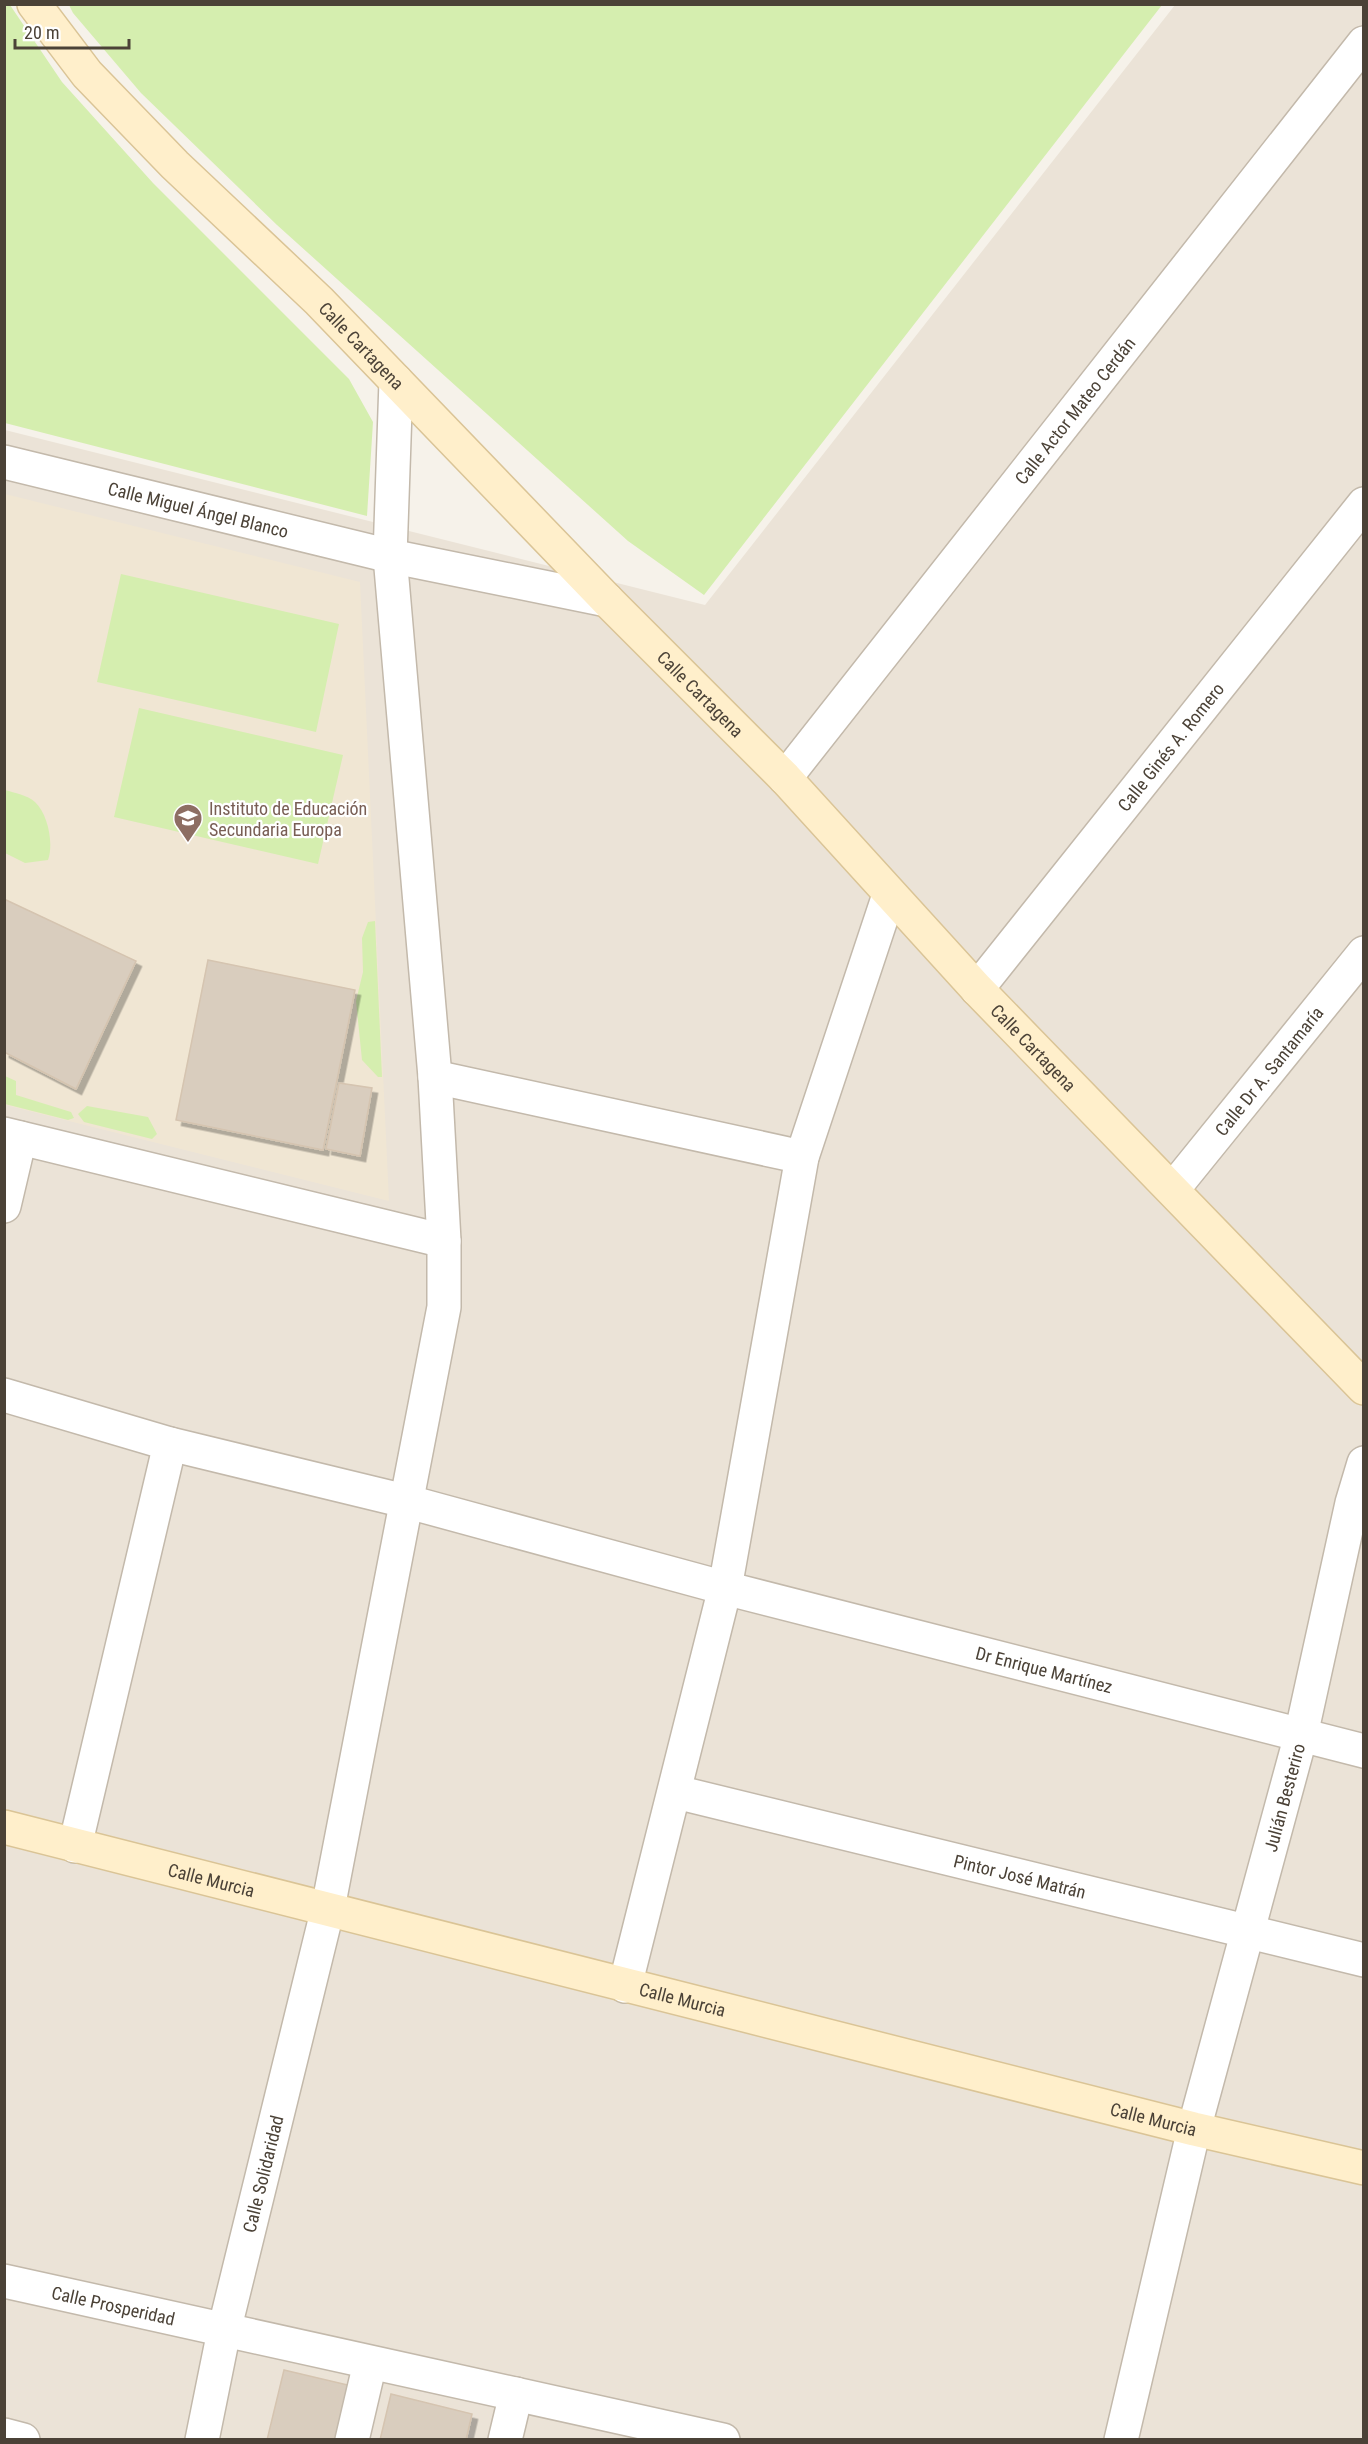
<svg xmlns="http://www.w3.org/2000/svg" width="1368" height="2444" font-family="'Roboto Condensed',sans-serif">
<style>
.residential{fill:#ebe3d7}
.education{fill:#f0e6d3}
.green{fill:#d5eeaf}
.building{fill:#d9cdbe;stroke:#d5c4b0;stroke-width:1.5;filter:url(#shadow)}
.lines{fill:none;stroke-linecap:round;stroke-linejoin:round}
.street-casing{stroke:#c3b9ab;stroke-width:36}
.secondary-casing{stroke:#dac496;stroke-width:36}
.street{stroke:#fff;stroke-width:33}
.secondary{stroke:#ffefcb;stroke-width:33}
.labels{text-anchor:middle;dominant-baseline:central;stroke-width:4.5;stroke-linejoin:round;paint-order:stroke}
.street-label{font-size:18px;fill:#4b4237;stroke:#fff}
.education-label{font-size:18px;fill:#785e54;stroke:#fff;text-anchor:start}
</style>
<defs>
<filter id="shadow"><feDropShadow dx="5.5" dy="5.5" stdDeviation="0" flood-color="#0004"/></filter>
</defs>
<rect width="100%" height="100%" fill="#f6f2ea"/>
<path class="residential" d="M1175,5H1363V2439L5,2440V430L705,605Z"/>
<path class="education" d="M5,494L360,582L389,1201L5,1105Z"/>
<path class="green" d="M4,5H10L62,82L153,183L349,379L373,422L367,516L5,423Z
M69,5H1162L704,595L628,541L277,225L141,93L73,13Z
M121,574L339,624L316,732L97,682Z
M139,708L343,755L318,864L114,817Z
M5,790C15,793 27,795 35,802C48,814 54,844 48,860L25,863L5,853Z
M375,921L382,1077H378L362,1060L356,1001L363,972L362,938L368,922Z
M5,1076L16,1081V1095L71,1112L74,1118L68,1120L5,1104Z
M87,1106L148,1117L157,1134L152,1139L84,1122L78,1114Z"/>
<path class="building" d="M4,899L136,961L76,1089L4,1052Z
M208,960L355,990L323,1150L176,1120Z
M339,1083L372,1088L360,1156L326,1149Z
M284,2370L352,2386L339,2440H267Z
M391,2394L472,2414L466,2440H380Z"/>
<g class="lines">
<g class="street-casing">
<g id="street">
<path id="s1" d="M4,462L390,556L607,600"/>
<path id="s2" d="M785,778L1364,43"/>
<path id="s3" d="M977,989L1364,504"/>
<path d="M435,1077L802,1157"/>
<path d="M4,1134L444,1241"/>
<path id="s4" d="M1173,1189L1364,953"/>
<path d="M4,1206L20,1138"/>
<path id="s5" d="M4,1395L170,1444L405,1501L725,1588L1364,1751"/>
<path id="s6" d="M676,1792L1364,1960"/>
<path d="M75,1846L170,1444"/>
<path d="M625,1986L725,1588L802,1157L889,895"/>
<path id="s7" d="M4,2281L723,2440"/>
<path d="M4,2435L23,2440"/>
<path id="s8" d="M202,2440L224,2331L328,1908L444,1307V1241L435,1077L390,556L396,381"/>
<path d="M352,2440L370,2363"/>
<path d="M505,2440L516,2394"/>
<path id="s9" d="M1121,2440L1194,2129L1301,1735L1352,1503L1364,1463"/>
</g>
</g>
<g class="secondary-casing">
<g id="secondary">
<path id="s10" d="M34,4L87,74L175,165L319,301L607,600L785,778L977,989L1364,1388"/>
<path id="s11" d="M4,1827L1194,2129L1364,2168"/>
</g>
</g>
<use href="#street" class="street"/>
<use href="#secondary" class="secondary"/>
</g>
<defs>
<g id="school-pin" transform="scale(1.5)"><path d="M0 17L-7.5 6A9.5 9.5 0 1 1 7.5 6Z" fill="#8d6e63" stroke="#fff"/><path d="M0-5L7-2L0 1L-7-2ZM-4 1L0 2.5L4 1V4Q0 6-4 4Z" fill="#fff"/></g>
</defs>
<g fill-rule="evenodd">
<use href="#school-pin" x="188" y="818"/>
</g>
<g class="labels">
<g class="street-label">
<text stroke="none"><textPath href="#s10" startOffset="474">Calle Cartagena</textPath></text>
<text stroke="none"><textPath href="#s2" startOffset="468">Calle Actor Mateo Cerdán</textPath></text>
<text stroke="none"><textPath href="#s1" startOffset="200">Calle Miguel Ángel Blanco</textPath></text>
<text stroke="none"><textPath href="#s10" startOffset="960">Calle Cartagena</textPath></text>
<text stroke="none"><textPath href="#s3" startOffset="310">Calle Ginés A. Romero</textPath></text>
<text stroke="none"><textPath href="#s10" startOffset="1446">Calle Cartagena</textPath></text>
<text stroke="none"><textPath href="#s4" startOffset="152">Calle Dr A. Santamaría</textPath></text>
<text stroke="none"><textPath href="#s5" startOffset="1076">Dr Enrique Martínez</textPath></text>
<text stroke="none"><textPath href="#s9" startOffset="663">Julián Besteriro</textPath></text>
<text stroke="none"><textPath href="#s6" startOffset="354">Pintor José Matrán</textPath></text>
<text stroke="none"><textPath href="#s11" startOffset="214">Calle Murcia</textPath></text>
<text stroke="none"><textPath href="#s11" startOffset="700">Calle Murcia</textPath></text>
<text stroke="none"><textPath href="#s11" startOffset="1186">Calle Murcia</textPath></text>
<text stroke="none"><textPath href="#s8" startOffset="273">Calle Solidaridad</textPath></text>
<text stroke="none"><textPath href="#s7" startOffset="112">Calle Prosperidad</textPath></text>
</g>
<g class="education-label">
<text x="209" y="808">Instituto de Educación<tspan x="209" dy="21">Secundaria Europa</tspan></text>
</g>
</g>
<rect width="1368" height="2444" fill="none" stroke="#4b4237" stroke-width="12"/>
<path d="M15 39v9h114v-9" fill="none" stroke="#4b4237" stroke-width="3"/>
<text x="24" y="39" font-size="18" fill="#4b4237" stroke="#ffffff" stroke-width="4.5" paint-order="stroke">20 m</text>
</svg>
